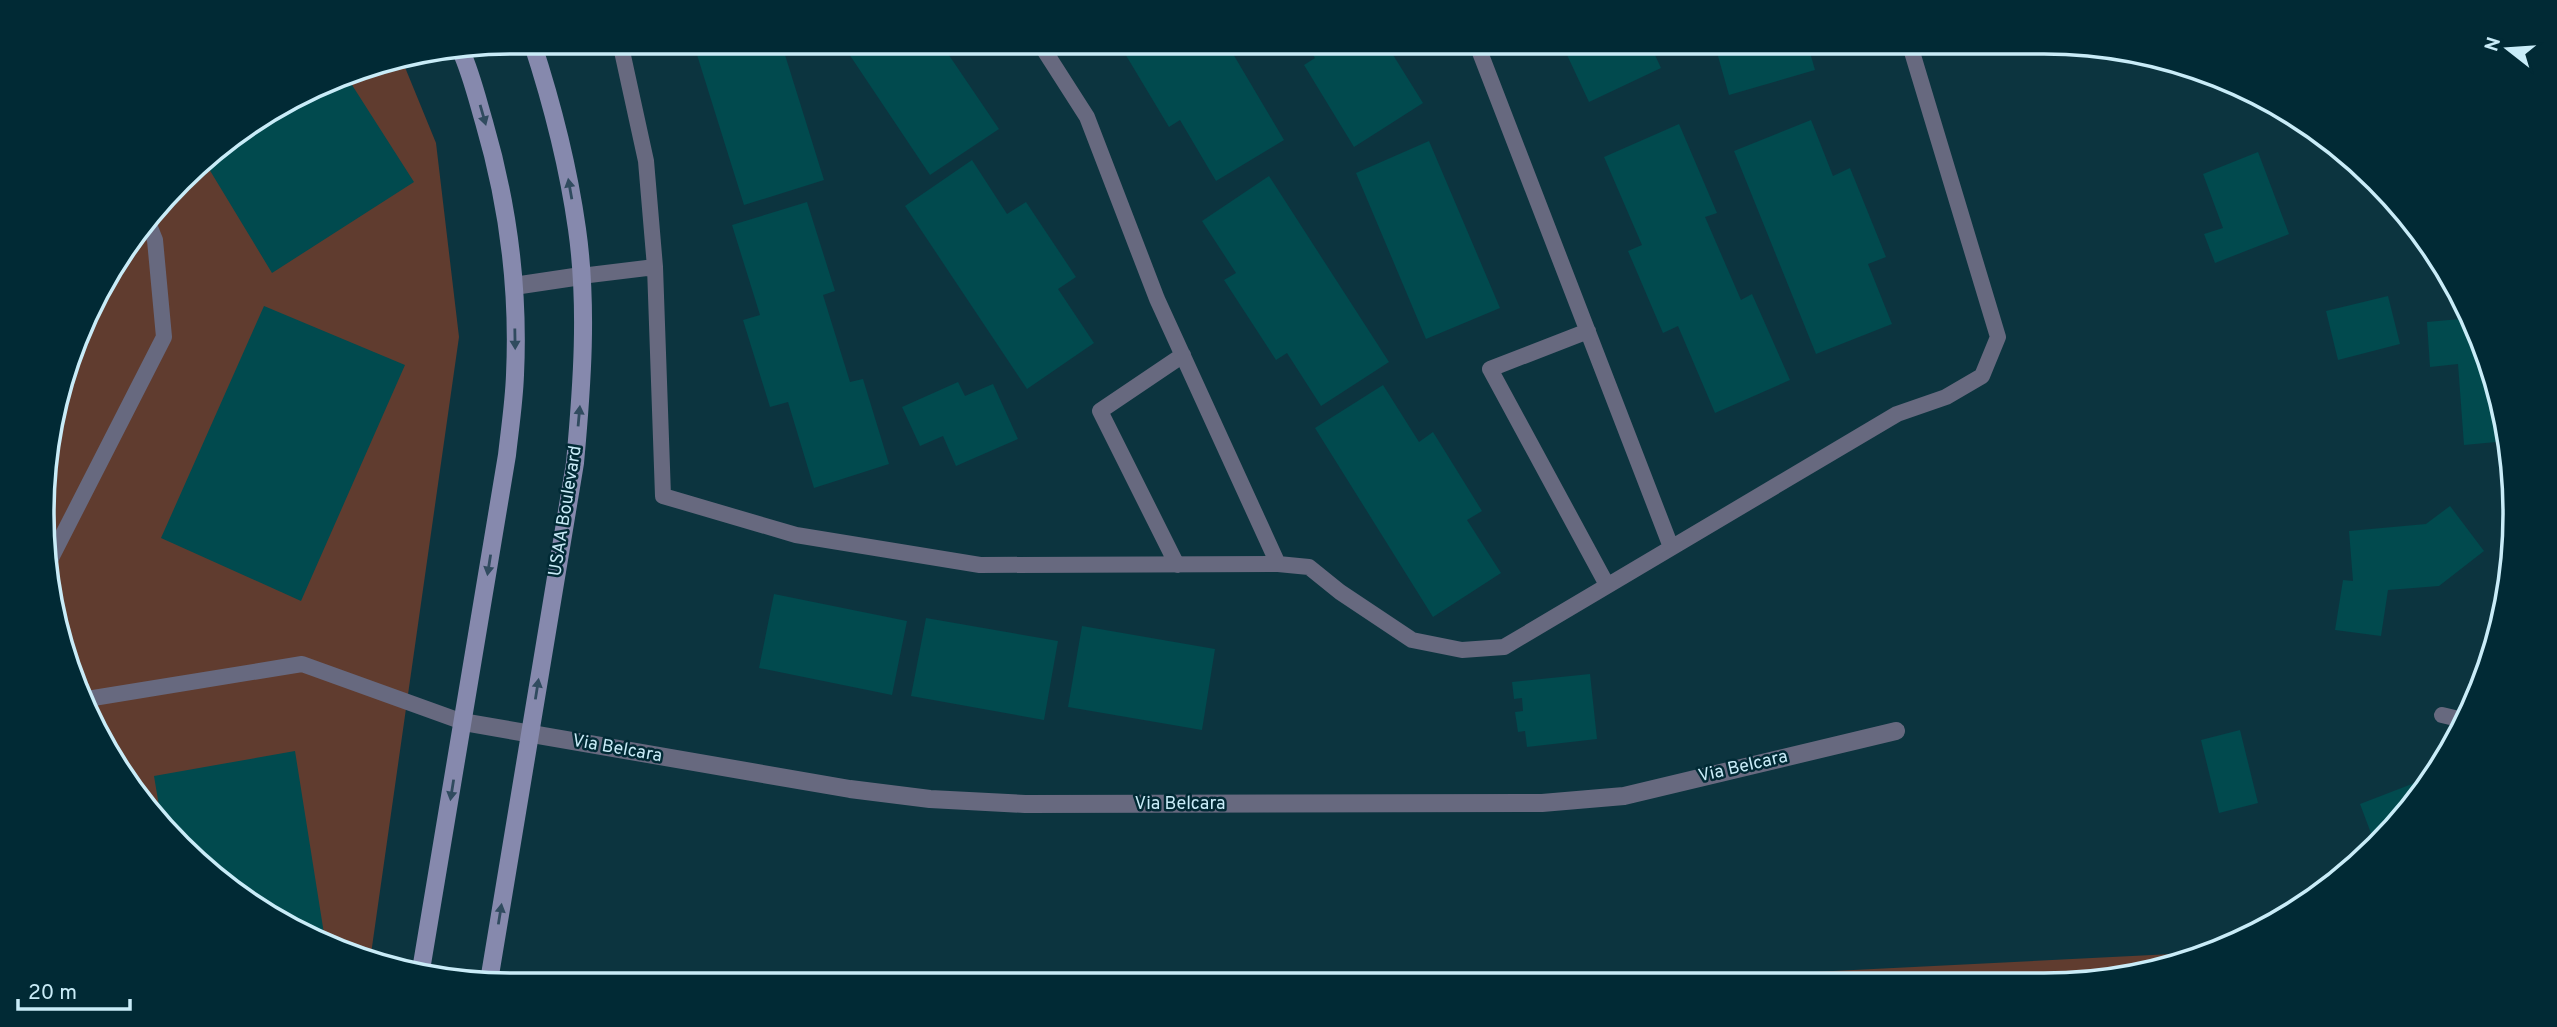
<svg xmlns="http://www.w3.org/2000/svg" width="2557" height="1027" font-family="Overpass,sans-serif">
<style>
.green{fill:#603c2f}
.building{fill:#014a4e}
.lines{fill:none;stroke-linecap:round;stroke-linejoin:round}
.lane{stroke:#67697f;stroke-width:16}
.street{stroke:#67697f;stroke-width:18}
.secondary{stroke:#8689ad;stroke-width:18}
.oneway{fill:#304b5f}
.labels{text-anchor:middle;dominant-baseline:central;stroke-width:5;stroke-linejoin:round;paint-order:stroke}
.street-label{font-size:18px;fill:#c9ecf8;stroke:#012a35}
.rim{fill:none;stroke:#c9ecf8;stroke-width:3.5}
</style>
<rect width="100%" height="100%" fill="#0c343f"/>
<path class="green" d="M402,60L436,143L459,337L370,961L362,960L227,888L121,775L78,694L51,606L46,452L67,362L105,278L203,159L278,105L362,67Z
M2212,952L2105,981L1613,982Z"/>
<path class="building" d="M693,42H781L824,180L744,205Z
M841,42H940L999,129L930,175Z
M1118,42H1226L1284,140L1216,181L1180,120L1169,127Z
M1305,42H1385L1423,103L1354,147L1304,65L1315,58Z
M1561,42H1649L1661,68L1589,102Z
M1714,42H1807L1815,70L1729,95Z
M345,74L414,182L272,273L203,159L278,105Z
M1811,120L1833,176L1850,168L1886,257L1868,264L1892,324L1816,354L1734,151Z
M1679,124L1717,213L1705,217L1741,300L1752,294L1790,380L1715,413L1678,326L1663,333L1628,251L1642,245L1604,157Z
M1429,141L1500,308L1426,339L1356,173Z
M2258,152L2289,234L2215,263L2204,234L2223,228L2203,174Z
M972,160L1007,214L1026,202L1076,277L1058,289L1094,343L1027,389L905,206Z
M1269,176L1389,362L1321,406L1287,353L1276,360L1224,280L1236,273L1202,221Z
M807,202L835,291L823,295L850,382L863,379L889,464L814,488L788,402L770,407L743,320L760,315L732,225Z
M2388,296L2400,344L2338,360L2326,311Z
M264,306L405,365L301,601L161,538Z
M2471,318L2499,391L2507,441L2464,445L2458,364L2430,367L2427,322Z
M958,382L965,396L993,384L1018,439L956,466L943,436L920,446L902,407Z
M1383,385L1419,442L1433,432L1482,511L1467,520L1501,573L1433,617L1315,428Z
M2450,506L2484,551L2439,586L2388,590L2381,636L2335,630L2343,580L2353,581L2349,531L2426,524Z
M774,594L907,621L892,695L759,668Z
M926,618L1058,641L1044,720L911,696Z
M1082,626L1215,649L1202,730L1068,707Z
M1590,674L1597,739L1527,747L1525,731L1518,732L1515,712L1523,711L1522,698L1514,699L1512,682Z
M2240,730L2258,803L2219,813L2201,740Z
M295,751L325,940L227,888L161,818L154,776Z
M2430,777L2431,781L2375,844L2360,804Z"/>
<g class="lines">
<path class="lane" d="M620,42L646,161L655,267L663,496L796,535L980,565L1278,564L1309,567L1340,592L1412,640L1462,650L1504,647L1897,414L1946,397L1982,376L1998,337L1909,42
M1039,42L1087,117L1157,299L1278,564
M1476,42L1671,547
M581,276L655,267
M1588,331L1490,369L1607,585
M50,560L164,337L155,240L149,225
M1177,565L1100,411L1183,355
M51,592L74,681
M81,700L302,664L463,722
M2442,715L2463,720"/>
<path class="street" d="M514,286L581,276
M463,722L850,789L930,799L1025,804L1542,803L1624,796L1896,731"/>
<path class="secondary" d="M421,970L507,455C510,428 514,402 515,375C519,290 508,204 484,122C477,98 471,73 461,51
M489,981L575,463C582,386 588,306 577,229C568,165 552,103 532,42"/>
</g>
<defs><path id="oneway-solid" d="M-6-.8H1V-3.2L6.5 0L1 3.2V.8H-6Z" transform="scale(1.75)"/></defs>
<g class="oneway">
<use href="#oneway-solid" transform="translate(483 115) rotate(74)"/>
<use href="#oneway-solid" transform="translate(570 189) rotate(-100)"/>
<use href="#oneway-solid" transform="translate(515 339) rotate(89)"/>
<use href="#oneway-solid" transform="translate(579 416) rotate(-85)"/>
<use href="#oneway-solid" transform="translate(489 565) rotate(99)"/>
<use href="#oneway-solid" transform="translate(537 689) rotate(-81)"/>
<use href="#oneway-solid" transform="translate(452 790) rotate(99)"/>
<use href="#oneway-solid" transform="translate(500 914) rotate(-81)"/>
</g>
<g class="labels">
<g class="street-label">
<text transform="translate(566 511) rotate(-81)">USAA Boulevard</text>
<text transform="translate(617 749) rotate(10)">Via Belcara</text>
<text transform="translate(1743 767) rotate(-13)">Via Belcara</text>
<text x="1180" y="804">Via Belcara</text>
</g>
</g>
<path d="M0 0H2557V1027H0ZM513 54H2044A459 459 0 0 1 2503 513V514A459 459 0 0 1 2044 973H513A459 459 0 0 1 54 514V513A459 459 0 0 1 513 54Z" fill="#012a35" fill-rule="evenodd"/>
<path class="rim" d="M513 54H2044A459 459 0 0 1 2503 513V514A459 459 0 0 1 2044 973H513A459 459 0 0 1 54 514V513A459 459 0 0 1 513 54Z"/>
<g transform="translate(2508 49) rotate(287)" stroke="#012a35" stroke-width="5" paint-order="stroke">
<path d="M0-5L12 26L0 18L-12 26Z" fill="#c9ecf8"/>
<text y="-10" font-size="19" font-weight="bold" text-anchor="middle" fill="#c9ecf8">N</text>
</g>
<path d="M18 999v10h112v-10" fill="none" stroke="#c9ecf8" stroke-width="3.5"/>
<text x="28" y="999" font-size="21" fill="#c9ecf8" stroke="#012a35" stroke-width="5" paint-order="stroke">20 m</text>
</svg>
